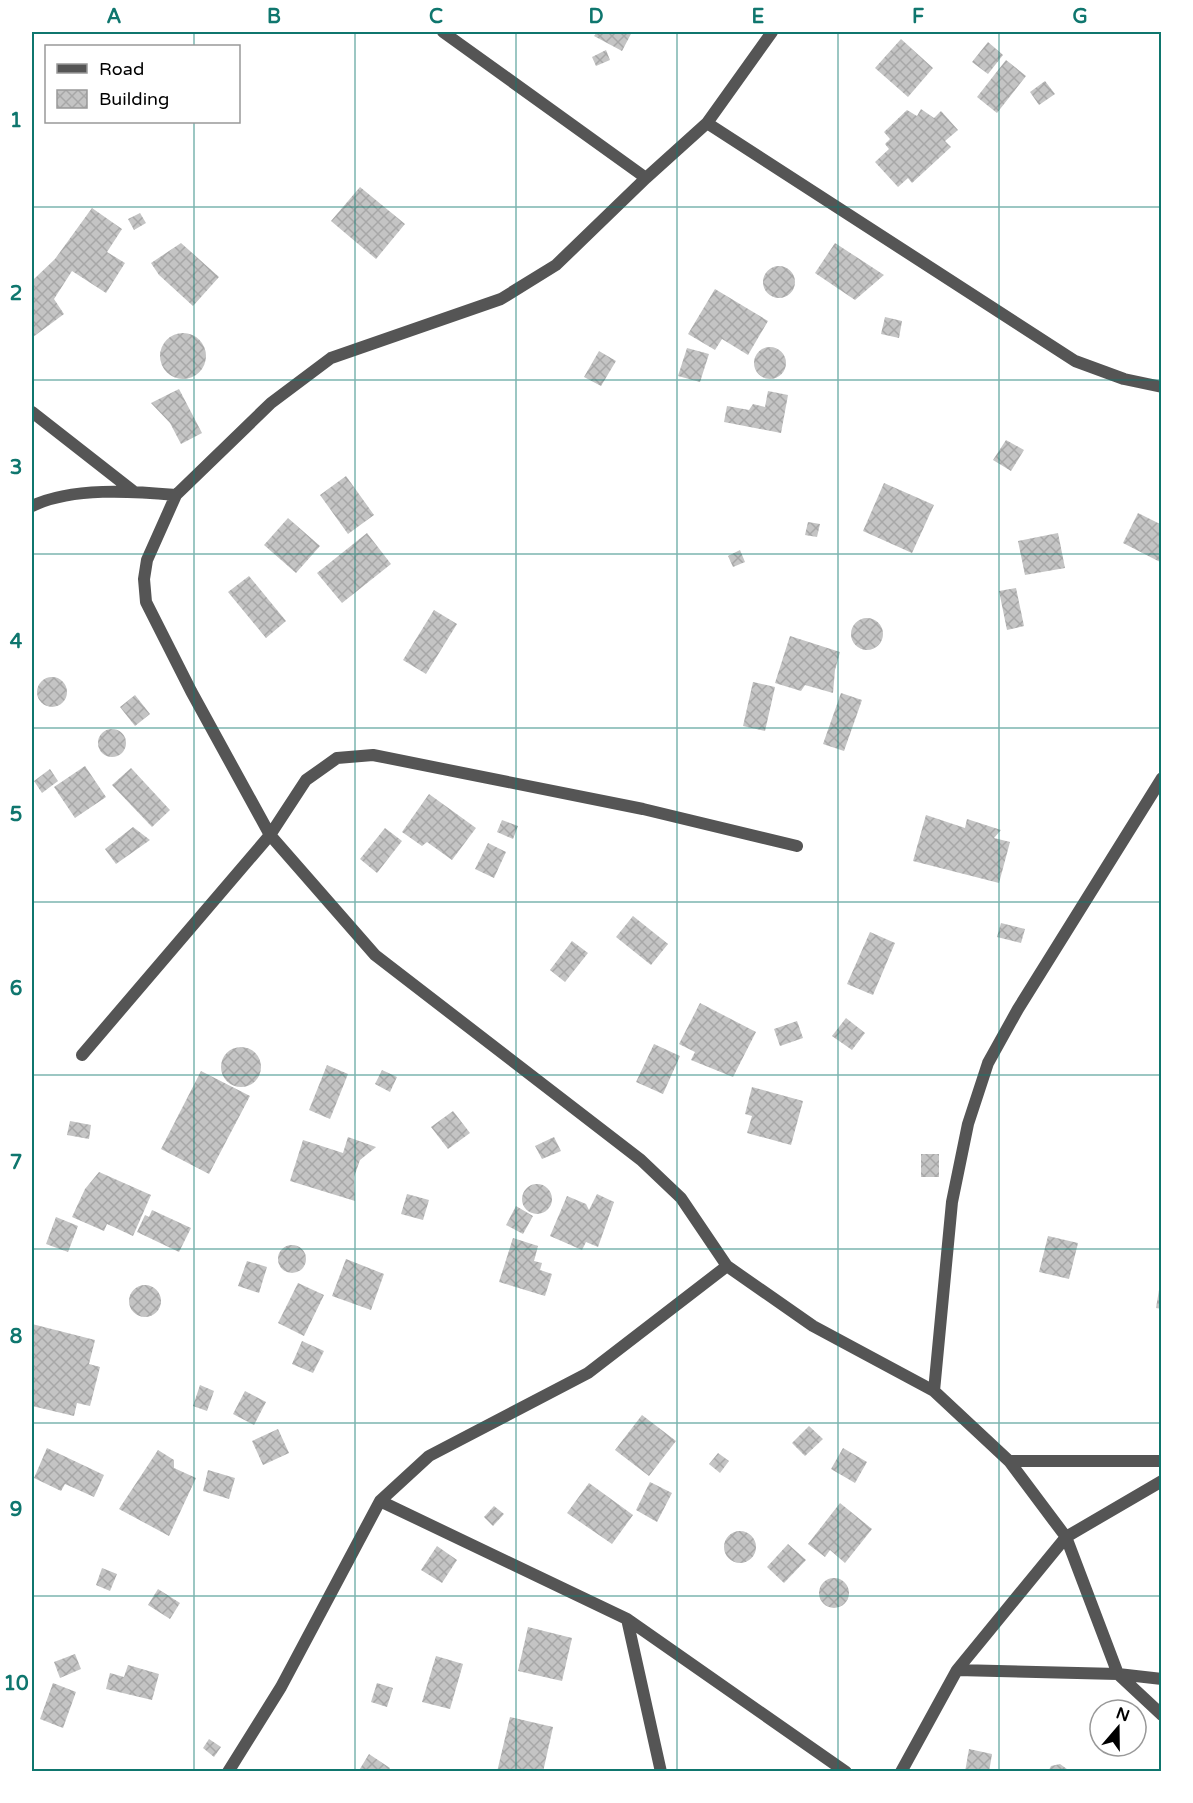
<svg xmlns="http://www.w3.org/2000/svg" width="1193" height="1803" font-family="'Varela Round',sans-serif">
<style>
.building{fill:url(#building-cross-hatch)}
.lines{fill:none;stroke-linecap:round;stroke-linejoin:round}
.minor{stroke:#555;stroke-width:12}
.grid{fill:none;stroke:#0f766e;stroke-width:1.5;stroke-opacity:0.55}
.neatline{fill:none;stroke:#0f766e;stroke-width:2}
.grid-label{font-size:20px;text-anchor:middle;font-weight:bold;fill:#0f766e}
</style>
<defs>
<pattern id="building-cross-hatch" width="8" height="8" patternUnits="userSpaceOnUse" patternTransform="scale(1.5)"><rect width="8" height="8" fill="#c4c4c4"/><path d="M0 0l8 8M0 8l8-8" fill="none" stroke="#a7a7a7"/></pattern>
</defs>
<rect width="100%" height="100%" fill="#fff"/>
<path class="building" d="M597,32H632L622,51L594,36Z
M901,39L933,68L908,97L875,68Z
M988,42L1003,55L988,74L972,62Z
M606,50L610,60L596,66L592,57Z
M1006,60L1026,76L997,113L977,97Z
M1045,81L1055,94L1039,105L1030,92Z
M921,109L934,118L941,111L958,130L945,141L951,147L912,183L908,178L898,187L875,162L889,149L885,144L890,139L884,132L907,110L917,116Z
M360,187L405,224L376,259L331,221Z
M92,208L122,229L107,252L125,263L106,293L72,271L54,299L64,314L33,337L32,281L55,259Z
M140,213L146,223L134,230L128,219Z
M181,243L219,277L193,306L159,275L151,263Z
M835,243L884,275L855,300L815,273Z
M763 282a16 16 0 1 1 32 0a16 16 0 1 1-32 0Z
M715,289L768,321L748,355L722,339L715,350L688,334Z
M885,317L902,321L899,338L881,334Z
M160 356a23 23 0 1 1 46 0a23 23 0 1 1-46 0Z
M754 363a16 16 0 1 1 32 0a16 16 0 1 1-32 0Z
M687,348L709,354L700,382L678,376Z
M599,351L616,361L601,386L584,377Z
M179,389L202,433L181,444L170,423L151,403Z
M768,391L788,395L781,433L724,422L727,406L749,410L753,404L765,407Z
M1006,440L1024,450L1011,471L993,460Z
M346,476L374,515L348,534L320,495Z
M884,483L934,505L912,553L863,531Z
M1138,513L1162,525V563L1123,543Z
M288,518L320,546L296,573L264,545Z
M808,522L820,524L817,537L805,535Z
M367,533L391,564L342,603L317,573Z
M1058,533L1065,568L1025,575L1018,541Z
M740,550L745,562L733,567L728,556Z
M249,576L286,621L266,638L228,592Z
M1016,588L1024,626L1007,630L999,591Z
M434,610L457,624L426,674L403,660Z
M851 634a16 16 0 1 1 32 0a16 16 0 1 1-32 0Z
M790,636L840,652L835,670L833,693L805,685L801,691L775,683Z
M37 692a15 15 0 1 1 30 0a15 15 0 1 1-30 0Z
M753,682L775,687L765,731L743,726Z
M841,693L862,700L844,751L823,744Z
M135,695L150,714L135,726L120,707Z
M98 743a14 14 0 1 1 28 0a14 14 0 1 1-28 0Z
M85,766L106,797L75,818L54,787Z
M131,768L170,810L152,827L112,785Z
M50,769L58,781L42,793L34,781Z
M429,794L476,828L452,860L427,842L422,846L402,832Z
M926,815L965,828L967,819L1001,830L994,838L1010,842L999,883L913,861Z
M502,820L518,826L513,839L497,832Z
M133,827L150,840L116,864L105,849Z
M385,828L402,841L377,873L360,859Z
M488,843L506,852L494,878L475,869Z
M633,916L668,944L651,965L616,937Z
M1001,923L1025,929L1021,943L997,937Z
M870,932L895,943L873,995L847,984Z
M572,941L588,953L565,982L550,970Z
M700,1003L756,1032L733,1077L691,1060L695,1052L679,1044Z
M846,1018L865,1033L852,1050L832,1036Z
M797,1021L803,1038L780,1046L774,1029Z
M654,1044L680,1056L663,1094L636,1082Z
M221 1067a20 20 0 1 1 40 0a20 20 0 1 1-40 0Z
M327,1065L348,1074L330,1119L309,1110Z
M382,1070L397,1077L390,1092L375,1084Z
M201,1071L250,1096L209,1174L161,1149Z
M752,1087L803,1101L791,1145L747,1133L752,1116L745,1114Z
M453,1111L470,1133L448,1149L431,1127Z
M70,1121L91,1125L89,1139L67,1135Z
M348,1137L376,1147L360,1160L354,1177L355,1201L290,1181L303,1140L343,1153Z
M554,1137L561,1151L542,1159L535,1146Z
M921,1154H939V1177H921Z
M99,1172L151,1195L133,1236L107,1224L104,1231L72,1217L85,1189Z
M522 1199a15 15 0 1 1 30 0a15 15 0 1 1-30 0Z
M407,1194L429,1200L423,1220L401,1214Z
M597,1194L614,1202L598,1247L586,1242L582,1250L550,1236L567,1196L586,1204L589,1210Z
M516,1206L533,1216L523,1234L506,1225Z
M152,1210L191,1228L179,1252L137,1232L145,1215L149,1217Z
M56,1217L78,1226L68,1252L46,1244Z
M1048,1236L1078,1243L1069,1279L1039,1272Z
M513,1238L538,1246L534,1261L542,1263L540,1270L552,1274L545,1296L499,1282Z
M278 1259a14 14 0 1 1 28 0a14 14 0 1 1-28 0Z
M346,1259L384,1274L371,1310L332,1296Z
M247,1261L267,1267L259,1293L238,1286Z
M298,1283L324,1295L304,1336L278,1323Z
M1160,1284L1162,1285V1309L1156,1308Z
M129 1301a16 16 0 1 1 32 0a16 16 0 1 1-32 0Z
M32,1324L95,1340L89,1364L100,1367L90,1406L77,1403L74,1416L32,1406Z
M302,1341L324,1351L313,1373L292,1364Z
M200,1385L214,1391L207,1411L193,1406Z
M245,1391L266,1402L254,1425L233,1414Z
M642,1415L676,1441L649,1476L615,1450Z
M809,1426L823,1439L805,1456L792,1443Z
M278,1429L289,1453L263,1465L252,1441Z
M47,1448L104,1475L94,1497L65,1484L61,1491L34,1478Z
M843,1448L867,1462L855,1483L831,1469Z
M158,1450L174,1460V1468L196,1478L169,1536L119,1509Z
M718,1453L729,1461L720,1473L709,1464Z
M208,1470L235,1478L229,1499L203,1491Z
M650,1482L672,1493L657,1522L636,1510Z
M589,1483L633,1515L612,1544L567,1513Z
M840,1503L872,1529L845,1563L830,1550L825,1557L808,1544Z
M494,1506L504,1514L493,1526L484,1517Z
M724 1547a16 16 0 1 1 32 0a16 16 0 1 1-32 0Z
M788,1544L806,1560L784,1583L767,1567Z
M437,1546L457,1560L442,1583L421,1570Z
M102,1568L117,1574L110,1591L96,1585Z
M819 1593a15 15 0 1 1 30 0a15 15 0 1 1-30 0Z
M158,1589L180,1603L170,1619L148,1605Z
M528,1627L572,1638L562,1681L518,1671Z
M75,1654L81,1669L60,1678L54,1662Z
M436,1656L463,1664L450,1709L422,1702Z
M128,1665L159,1674L152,1700L106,1689L110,1673L124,1677Z
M53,1683L76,1692L63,1728L40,1719Z
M377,1683L393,1688L387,1707L371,1702Z
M510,1717L553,1727L543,1772H497Z
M209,1739L221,1747L214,1757L203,1748Z
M969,1749L992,1754L989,1772H965Z
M369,1754L390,1768L388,1772H358Z
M1060,1764L1071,1772H1048L1051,1766Z"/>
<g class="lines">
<path class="minor" d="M443,32L646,178L707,123L772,32
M707,123L1075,361L1124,379L1162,387
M646,178L556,265L501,299L331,358L271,403L176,495L147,560L144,579L146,602L191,691L270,835L375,955L641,1160L681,1198L727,1266L813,1326L934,1391L1009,1461L1066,1537L1118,1674L1162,1715
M32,412L133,491
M32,506C72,487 132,491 176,495
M82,1055L270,835L306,780L337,758L373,755L643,809L797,846
M934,1391L952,1202L968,1124L988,1063L1018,1009L1162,778
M1009,1461H1162
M380,1501L627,1619L846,1772
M627,1619L661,1772
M957,1670L1118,1674L1162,1679
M228,1772L281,1687L380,1501L429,1456L588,1373L727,1266
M901,1772L957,1670L1066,1537L1162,1481"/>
</g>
<path class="grid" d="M194,32V46M355,32V1772M516,32V1772M677,32V1772M838,32V1772M999,32V1772M194,122V1772M32,207H1162M32,380H1162M32,554H1162M32,728H1162M32,902H1162M32,1075H1162M32,1249H1162M32,1423H1162M32,1596H1162"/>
<rect width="1193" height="1803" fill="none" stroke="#ffffff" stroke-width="66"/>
<rect x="45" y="45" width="195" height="78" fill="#ffffff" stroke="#999999" stroke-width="1.5"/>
<rect x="57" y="64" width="30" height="9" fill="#555555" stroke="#999999" stroke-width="1.5"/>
<text x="99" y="75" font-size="18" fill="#000000">Road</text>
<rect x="57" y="90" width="30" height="18" fill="url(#building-cross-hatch)" stroke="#999999" stroke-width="1.5"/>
<text x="99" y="105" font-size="18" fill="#000000">Building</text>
<g transform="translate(1118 1728) rotate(20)"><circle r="28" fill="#ffffff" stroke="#999999" stroke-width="1.5"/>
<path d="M0-4.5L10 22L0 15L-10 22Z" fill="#000000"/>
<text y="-9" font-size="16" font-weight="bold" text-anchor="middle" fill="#000000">N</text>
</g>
<rect x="33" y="33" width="1127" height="1737" class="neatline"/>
<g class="grid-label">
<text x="114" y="23">A</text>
<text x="274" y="23">B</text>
<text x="436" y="23">C</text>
<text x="596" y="23">D</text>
<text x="758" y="23">E</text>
<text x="918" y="23">F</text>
<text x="1080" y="23">G</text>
<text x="16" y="127">1</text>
<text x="16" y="300">2</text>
<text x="16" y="474">3</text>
<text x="16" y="648">4</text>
<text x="16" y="821">5</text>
<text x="16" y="995">6</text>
<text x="16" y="1169">7</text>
<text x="16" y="1343">8</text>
<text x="16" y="1516">9</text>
<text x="16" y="1690">10</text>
</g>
</svg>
